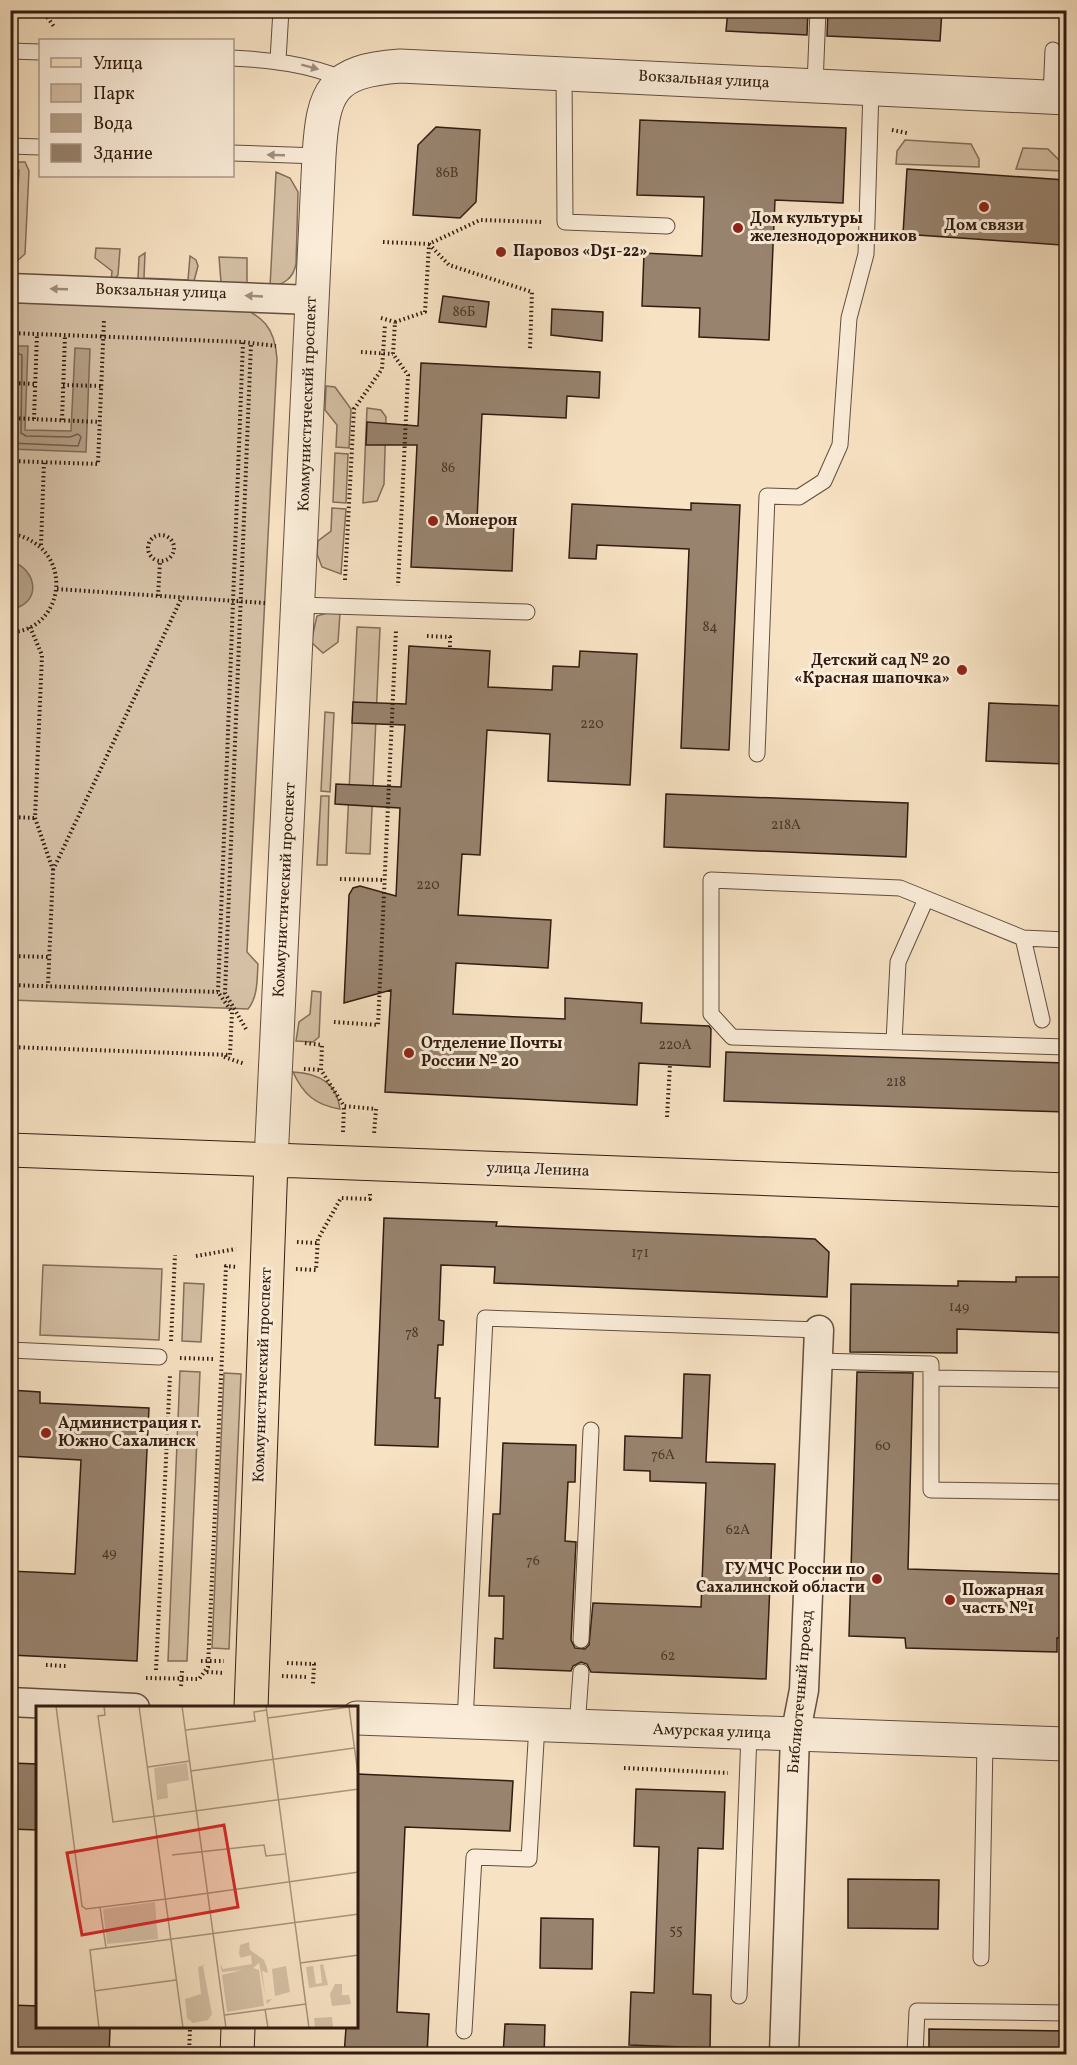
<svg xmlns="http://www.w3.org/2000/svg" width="1077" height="2065" font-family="Vollkorn,serif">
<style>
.green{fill:#d5c0a5;stroke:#836e5b;stroke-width:1.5}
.water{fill:#b49f86;stroke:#806b57;stroke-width:1.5}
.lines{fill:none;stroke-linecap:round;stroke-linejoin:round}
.shore{stroke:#725e4c;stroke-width:1.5}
.building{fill:#98836e;stroke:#311c11;stroke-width:1.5}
.service-casing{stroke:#624e3e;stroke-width:17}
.minor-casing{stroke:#624e3e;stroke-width:31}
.tertiary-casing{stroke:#624e3e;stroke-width:35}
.primary-casing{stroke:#311c11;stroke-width:35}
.path{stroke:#311c11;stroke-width:4;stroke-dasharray:1.5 3;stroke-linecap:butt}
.service{stroke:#faecd8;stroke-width:15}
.minor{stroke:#faecd8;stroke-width:28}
.tertiary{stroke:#faecd8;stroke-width:33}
.primary{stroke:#f7e2c3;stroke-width:33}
.oneway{fill:#a08e7e}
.poi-dot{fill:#8f2418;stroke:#faecd8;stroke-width:2}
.labels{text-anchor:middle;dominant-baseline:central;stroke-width:6;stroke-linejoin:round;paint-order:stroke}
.number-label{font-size:14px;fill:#4b3628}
.street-label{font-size:16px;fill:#311c11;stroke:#faecd8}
.poi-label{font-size:16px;font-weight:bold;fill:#311c11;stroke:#faecd8;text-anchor:start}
.inset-road{fill:none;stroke:#a8937c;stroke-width:1.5}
.view{fill:#d62828;fill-opacity:0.15;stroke:#d62828;stroke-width:3}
.inset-edge{fill:none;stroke:#311c11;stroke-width:3}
</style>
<rect width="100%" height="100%" fill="#f7e2c3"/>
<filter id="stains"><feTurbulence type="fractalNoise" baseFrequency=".00333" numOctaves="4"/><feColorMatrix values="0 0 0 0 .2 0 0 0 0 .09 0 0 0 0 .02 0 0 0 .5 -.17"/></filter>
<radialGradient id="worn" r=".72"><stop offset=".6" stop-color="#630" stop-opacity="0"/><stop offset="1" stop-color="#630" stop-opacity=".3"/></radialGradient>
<path class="green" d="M905,140L971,144L979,159V167L896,164L897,151Z
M1023,148L1048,149L1062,163V171L1016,169Z
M11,162H25L29,171L25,254L17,261H14L19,170L11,169Z
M276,172L290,178L298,192L296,264C293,279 284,284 270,287Z
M96,248L120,249L118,275L111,283L112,271L95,258Z
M145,253L144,278L188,280L190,256L196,260L198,266L194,281L138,279L139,257Z
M219,257L247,258V286L221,282Z
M11,297L234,304C263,316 275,327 277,359L247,952L258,964C257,979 258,997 248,1009L11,1000Z
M326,386L335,387L351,409L349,448L336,447L337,425L325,410Z
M367,408L381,410L386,417L384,484L377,501L363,503Z
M335,453L348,454L346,503L333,502Z
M332,508L346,509L341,574L322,567L317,554L318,541L331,531Z
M327,613H340L338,642L323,653L311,642L317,616Z
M357,627L380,628L370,854L346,853Z
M325,712L334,713L330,792L321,791Z
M321,796H329L327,865H317Z
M312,991L321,992L319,1037L313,1042L296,1041L299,1022L310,1014Z
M293,1072C317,1073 337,1082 340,1109C315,1105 303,1094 293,1072Z
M43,1265L162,1269L159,1340L40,1335Z
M184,1283L204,1284L201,1342L182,1341Z
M180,1371L200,1372L187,1661H168Z
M224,1373L241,1374L229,1649L212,1648Z"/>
<path class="water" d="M10,346H28L25,430L71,431L75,348L90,349L86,452L11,449Z
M11,561C38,570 42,604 11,609Z"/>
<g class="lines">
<path class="shore" d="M10,351L22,355L21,433L26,436L70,437L78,434L81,437L78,446L10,443
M10,359L14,362L10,436"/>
</g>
<path class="building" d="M728,10H808L807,35L726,31Z
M828,10H942L940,41L827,36Z
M640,120L846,128L843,203L775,200L769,340L699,337L700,308L642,306L644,253L702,256L704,197L637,195Z
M436,127L480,130L476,202L460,218L413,215L418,145Z
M907,169L1065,180L1061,245L903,234Z
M443,296L489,302L486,327L439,322Z
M552,309L603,312L602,341L551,335Z
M421,363L600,372L599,398L567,396L566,418L482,414L477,520L514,522L512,571L411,567L417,445H366L367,422L418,426Z
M691,503L740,505L729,750L681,748L689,549L597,545L596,559L569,558L572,504L691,510Z
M409,646L490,651L488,687L552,690L553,666L579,667L580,651L637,654L630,785L548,781L550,734L487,730L480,855L462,854L458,915L551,920L548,968L456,963L453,1014L565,1019V998L642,1003L641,1023L709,1026L711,1029L710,1067L639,1063L637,1105L385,1092L391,990L344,1003L349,895L353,888L360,886L396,896L400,808L335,804L336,784L401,787L405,725L352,723L353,702L406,704Z
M989,703L1066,706V764L986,761Z
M666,794L908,803L906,857L664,847Z
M726,1052L1066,1063V1112L724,1101Z
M384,1218L497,1222L496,1226L815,1239L829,1252L827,1297L494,1283L495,1267L441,1265L439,1320L444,1321L443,1345H438L435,1398H440L438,1447L375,1445Z
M1016,1277H1066V1333L957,1329V1353L850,1352L851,1284L958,1286V1281L1016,1282Z
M857,1372L913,1373L908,1569L1066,1574V1638H1057V1652L906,1648L905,1638L849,1636Z
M684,1374L710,1375L706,1462L775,1464L766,1679L591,1672L587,1664L581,1662L573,1666L571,1671L494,1668L495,1638L503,1639L504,1596H489L493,1514H500L503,1443L576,1445L575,1482H568L565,1541L576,1542L571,1640L575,1648L585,1649L589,1645L593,1603L701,1607L706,1483L650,1481V1471L624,1470L625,1436L682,1438Z
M10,1390L40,1392V1403L149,1408L137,1661L10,1655V1571L75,1574L81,1460L10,1456Z
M10,1763L38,1764V1830L10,1829Z
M357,1774L513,1781L510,1831L405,1827L397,2012L429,2014L427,2055H344L346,2028H357Z
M636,1789L725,1792L723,1849L698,1848L693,1994L711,1995L710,2048L629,2045L631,1992L654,1993L659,1847L634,1846Z
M848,1879L939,1880L938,1929L848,1928Z
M541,1918L593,1919L592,1969L540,1968Z
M10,2005L38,2006V2028H110L109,2055H10Z
M505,2024L545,2025L544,2055H503Z
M929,2029L1066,2031V2055H929Z"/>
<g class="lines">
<g class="service-casing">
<path id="service" d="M10,51L40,52
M232,58C273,60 306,64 344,79
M278,60L281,10
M564,73L565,222L667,226
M815,85L818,10
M1051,97L1053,50
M10,146L40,147
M232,153L319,156
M299,605L527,612
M757,754L767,496L799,497L824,481L840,445L849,318L866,254L871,89
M1023,938L1042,1020
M1066,940L1023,938L900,888L711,880V1014L732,1037L1066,1047
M894,1042L898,962L926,899
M10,1350L159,1357
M818,1361L931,1364V1490L1066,1492
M931,1378L1066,1380
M581,1640L591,1430
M465,1722L485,1318L819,1330
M577,1727L581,1672
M981,1958L985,1743
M739,1996L749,1734
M464,2031L474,1857L529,1859L537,1725
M915,2054L917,2011L1066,2013"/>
</g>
<g class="minor-casing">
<path id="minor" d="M10,288L312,300
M10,1702L135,1708
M784,2054L795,1736L804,1690L819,1330"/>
</g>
<g class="tertiary-casing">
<path id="tertiary" d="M271,1161L319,156C323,91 331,71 400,66L1066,98
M357,1718L1066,1744"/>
</g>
<g class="primary-casing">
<path id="primary" d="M10,1150L1066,1190
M251,1708L271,1161
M237,2054L238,2028"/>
</g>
<path class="path" d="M42,10L55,28
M892,130L907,133
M383,242L429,244L480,220L543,222
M429,244L449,265L532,292L530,349
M381,318L395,322L393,354L408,375L398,586
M395,322L425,312L429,245
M10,333L243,342L276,346
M361,352L393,354
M10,383L35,384
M63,385L101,386
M10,418L100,422
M34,419L37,334
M62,420L65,335
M10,461L98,464L104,319
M10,533C79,547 64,632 10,632
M148 548a13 13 0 1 1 26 0a13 13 0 1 1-26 0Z
M41,545L44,462
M345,580L354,409L382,369L385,324
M57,589L265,603
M158,596L160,562
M30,627L42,655L35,818L53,870L48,986
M427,636L450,637V649
M10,817L35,818
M53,870L182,597
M340,879L385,880
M10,956L50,957
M10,985L218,992
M13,985L15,956
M334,1022L378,1025L396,630
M246,1029L225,993L251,343
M305,1043L322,1045L321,1070L344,1106L376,1109L374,1134
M10,1047L230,1055L232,1012L218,992L243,342
M224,1057L245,1064
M304,1069L321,1070
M667,1117L670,1064
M343,1132L344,1106
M297,1242L317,1243
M196,1256L236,1249
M296,1269L316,1270L318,1239L341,1198L370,1199V1192
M171,1341L175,1255
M180,1358L213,1359
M201,1661H224
M287,1663L314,1664L313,1684
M46,1665L66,1666
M156,1670L170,1375
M207,1672L224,1673
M282,1676L307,1677
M146,1678L199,1679L208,1667L226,1266L237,1267
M181,1686L182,1671
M624,1768L728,1773
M189,2054L190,2028"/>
<use href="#service" class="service"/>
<use href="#minor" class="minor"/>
<use href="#tertiary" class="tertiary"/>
<use href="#primary" class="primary"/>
</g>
<defs><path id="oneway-solid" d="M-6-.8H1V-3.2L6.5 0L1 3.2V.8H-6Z" transform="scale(1.5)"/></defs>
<g class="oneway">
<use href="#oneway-solid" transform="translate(310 67) rotate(15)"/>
<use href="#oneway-solid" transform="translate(276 155) rotate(-178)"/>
<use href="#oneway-solid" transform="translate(59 289) rotate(-178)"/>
<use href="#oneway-solid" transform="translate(254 296) rotate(-177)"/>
</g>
<g class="poi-dot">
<circle cx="984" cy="207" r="6"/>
<circle cx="738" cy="228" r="6"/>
<circle cx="501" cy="252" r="6"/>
<circle cx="433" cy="521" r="6"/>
<circle cx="962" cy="670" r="6"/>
<circle cx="409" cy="1053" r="6"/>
<circle cx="46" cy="1433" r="6"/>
<circle cx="877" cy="1579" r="6"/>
<circle cx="950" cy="1600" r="6"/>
</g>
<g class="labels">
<g class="number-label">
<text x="447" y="173">86В</text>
<text x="464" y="312">86Б</text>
<text x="448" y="468">86</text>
<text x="710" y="627">84</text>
<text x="592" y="724">220</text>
<text x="786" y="825">218А</text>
<text x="428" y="885">220</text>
<text x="675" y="1045">220А</text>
<text x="896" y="1082">218</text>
<text x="640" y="1253">171</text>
<text x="959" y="1307">149</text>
<text x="412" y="1333">78</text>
<text x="883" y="1446">60</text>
<text x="663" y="1455">76А</text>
<text x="738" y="1530">62А</text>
<text x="109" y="1553">49</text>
<text x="533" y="1561">76</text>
<text x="668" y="1656">62</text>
<text x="676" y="1930">55</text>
</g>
<g class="street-label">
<text transform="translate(704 80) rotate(3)">Вокзальная улица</text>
<text transform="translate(161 292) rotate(2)">Вокзальная улица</text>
<text transform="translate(308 404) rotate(-88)">Коммунистический проспект</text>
<text transform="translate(285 890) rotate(-87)">Коммунистический проспект</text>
<text transform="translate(538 1170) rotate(2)">улица Ленина</text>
<text transform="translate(263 1375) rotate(-88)">Коммунистический проспект</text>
<text transform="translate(801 1692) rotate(-85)">Библиотечный проезд</text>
<text transform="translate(712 1732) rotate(2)">Амурская улица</text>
</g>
<g class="poi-label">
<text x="750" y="219">Дом культуры<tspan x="750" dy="18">железнодорожников</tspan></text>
<text x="984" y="226" text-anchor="middle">Дом связи</text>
<text x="513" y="252">Паровоз «D51-22»</text>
<text x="445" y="521">Монерон</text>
<text x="950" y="661" text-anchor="end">Детский сад № 20<tspan x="950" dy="18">«Красная шапочка»</tspan></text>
<text x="421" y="1044">Отделение Почты<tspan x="421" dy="18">России № 20</tspan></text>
<text x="58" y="1424">Администрация г.<tspan x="58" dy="18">Южно Сахалинск</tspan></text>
<text x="865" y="1570" text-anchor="end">ГУ МЧС России по<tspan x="865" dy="18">Сахалинской области</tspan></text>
<text x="962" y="1591">Пожарная<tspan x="962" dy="18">часть №1</tspan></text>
</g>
</g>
<g transform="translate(36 1706)">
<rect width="322" height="322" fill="#f7e2c3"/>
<path d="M151,57L153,74L131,78L132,92L121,94L118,62ZM119,196L122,233L71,238L67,203ZM213,236L214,244L228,254L231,262L232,267L226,265L230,294L236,293L231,298L223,257L217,262L223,264L228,300L191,306L186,269L206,264L186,266L184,258L187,263L216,258L215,249L205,252L203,248L204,239ZM172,258L167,260L176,308L172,314L157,317L151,312L149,293L165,288L162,261ZM287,258L292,279L273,282L270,261L277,260L280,278L286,277L284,259ZM250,260L254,286L239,290L236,263ZM299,278H306V289H313L315,298L296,300L294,288ZM296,311L297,322H279L278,312Z" fill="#d5c0a5"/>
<path class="inset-road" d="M20,0L46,200L50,203L130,193M68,0L69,9L62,10L77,116L323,83M103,0L147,322M146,0L190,322M230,0L273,322M313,1L323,76M232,12L320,0M150,24L219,15L218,6L231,4M112,61L154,55M155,65L318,42M136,149L228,139L230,150L249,148M130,193L323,166M64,201L70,242M264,257L323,249M58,285L140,274M229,303L232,322M189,309L270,298M63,322L54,244L323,208"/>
<path class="view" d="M188,119L202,201L46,229L31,147Z"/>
<rect width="322" height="322" class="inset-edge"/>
</g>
<rect width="1077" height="2065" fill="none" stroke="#f7e2c3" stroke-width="36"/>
<rect x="12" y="12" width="1053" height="2041" fill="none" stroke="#311c11" stroke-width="3"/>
<rect x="18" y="18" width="1041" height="2029" fill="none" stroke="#311c11" stroke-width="1.5"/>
<rect x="39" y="39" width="195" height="138" fill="#faecd8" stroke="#aa9988" stroke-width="1.5"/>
<rect x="51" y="58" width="30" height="9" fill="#f7e2c3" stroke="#aa9988" stroke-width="1.5"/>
<text x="93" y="69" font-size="18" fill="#311c11">Улица</text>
<rect x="51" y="84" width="30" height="18" fill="#d5c0a5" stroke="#aa9988" stroke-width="1.5"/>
<text x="93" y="99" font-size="18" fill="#311c11">Парк</text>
<rect x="51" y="114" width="30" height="18" fill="#b49f86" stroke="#aa9988" stroke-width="1.5"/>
<text x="93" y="129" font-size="18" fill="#311c11">Вода</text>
<rect x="51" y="144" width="30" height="18" fill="#98836e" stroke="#aa9988" stroke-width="1.5"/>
<text x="93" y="159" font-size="18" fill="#311c11">Здание</text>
<rect width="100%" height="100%" filter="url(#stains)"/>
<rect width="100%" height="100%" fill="url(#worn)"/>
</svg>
